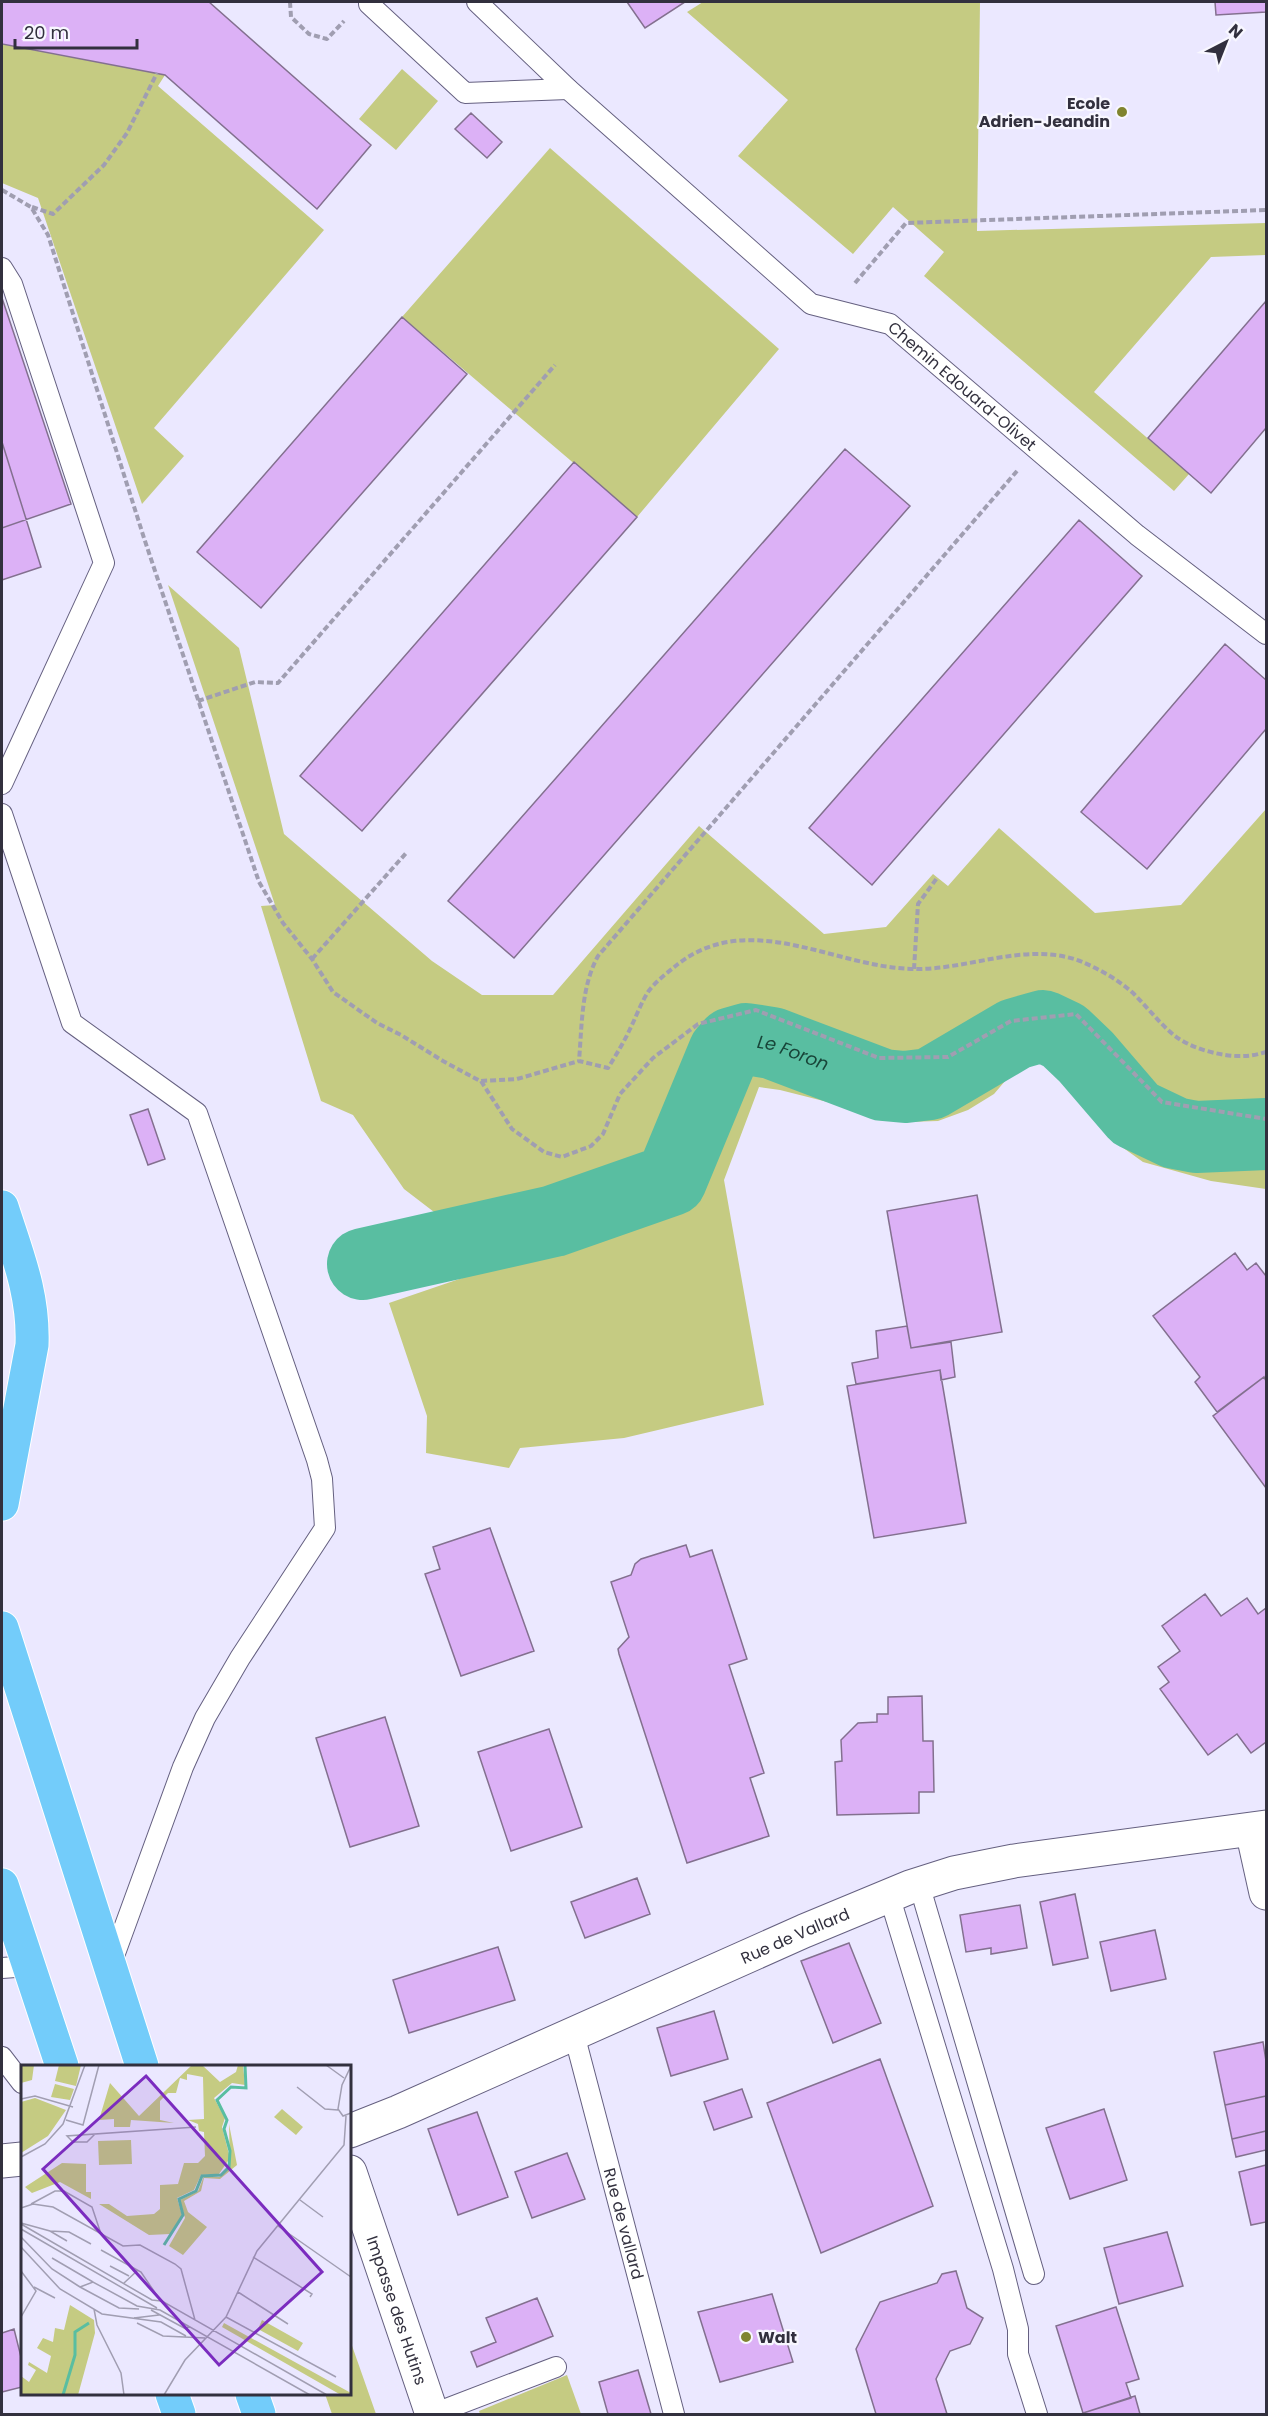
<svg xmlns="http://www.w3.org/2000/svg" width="1268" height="2416" font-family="Poppins,sans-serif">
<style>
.green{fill:#c5cb82}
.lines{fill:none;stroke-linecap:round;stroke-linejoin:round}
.river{stroke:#59bea1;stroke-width:72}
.building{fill:#dcb1f6;stroke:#83708f;stroke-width:1.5}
.service-casing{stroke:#656080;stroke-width:22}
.minor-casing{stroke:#656080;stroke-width:35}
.motorway-casing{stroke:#fff;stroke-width:35}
.path{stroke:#a09eb1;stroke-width:4;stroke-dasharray:6 3;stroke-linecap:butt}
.service{stroke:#fff;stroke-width:20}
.minor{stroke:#fff;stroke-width:33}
.motorway{stroke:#73ccfa;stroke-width:33}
.poi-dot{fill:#80842f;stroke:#f8f7ff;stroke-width:2}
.labels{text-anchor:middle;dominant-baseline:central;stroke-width:4.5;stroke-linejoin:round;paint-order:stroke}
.poi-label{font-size:16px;font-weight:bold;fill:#32303e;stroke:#f8f7ff;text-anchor:end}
.street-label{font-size:16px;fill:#32303e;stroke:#f8f7ff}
.water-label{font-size:18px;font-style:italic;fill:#184539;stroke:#f8f7ff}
.inset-river{fill:none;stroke:#59bea1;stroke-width:3}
.inset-road{fill:none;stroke:#a19eb2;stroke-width:1.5}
.view{fill:#7b2cbf;fill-opacity:0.15;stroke:#7b2cbf;stroke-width:3}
.inset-edge{fill:none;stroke:#32303e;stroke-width:3}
</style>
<rect width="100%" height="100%" fill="#ebe8ff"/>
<path class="green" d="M703,2H980L977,231L1266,223V255L1211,257L1094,392L1189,474L1174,491L924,276L944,252L893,207L853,254L738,156L788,100L687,12Z
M2,44L165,75L158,86L324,230L154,428L184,456L142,504L38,198L2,183Z
M402,69L438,101L396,150L359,119Z
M550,148L779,349L637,517L402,317Z
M168,585L239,648L284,834L432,961L482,995H553L699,826L824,934L886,927L933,874L948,886L999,828L1095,913L1181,905L1266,809V1117L1188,1119L1173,1116L1149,1103L1083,1037L1043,1012L1025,1011L1004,1018L920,1069L901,1075L881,1072L866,1067L784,1027L756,1023L736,1025L720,1030L703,1051L660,1170L470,1226L451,1225L404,1189L353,1115L321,1101L261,906L275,905Z
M1039,1042C1077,1041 1082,1077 1102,1100C1108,1108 1118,1117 1126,1122C1170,1153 1215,1152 1266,1149V1189L1211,1181L1143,1162L1122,1147L1068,1077L1043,1058H1030L1017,1067L994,1094L968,1110L938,1121L907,1122L780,1090L759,1087L724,1180L764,1405L624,1438L520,1448L509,1468L426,1453L427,1416L389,1303L670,1207L679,1200L737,1063L751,1057L880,1095L921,1103L956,1097L990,1078L1016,1053Z
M350,2340L376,2414H332L325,2394H350Z
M567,2375L581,2414H480L479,2411Z"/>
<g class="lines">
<path class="river" id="s1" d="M363,1264L554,1221L671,1180L724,1052L732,1043L746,1039L772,1043L883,1085L905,1087L930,1084L1015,1034L1043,1026L1064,1036L1086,1057L1135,1114L1175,1133L1196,1137L1266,1134"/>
</g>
<path class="building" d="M2,2H209L371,145L317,209L165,75L2,44Z
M627,2H685L645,28Z
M1215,2H1266V12L1216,15Z
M471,113L502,142L487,158L455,129Z
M2,298L71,504L2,528Z
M1266,301V428L1211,493L1148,438Z
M402,317L467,374L261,608L197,552Z
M2,442L41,567L2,580Z
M845,449L910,506L514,958L448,901Z
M574,462L637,517L362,831L300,776Z
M1079,520L1142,576L872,885L809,828Z
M1225,644L1266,680V729L1147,869L1081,812Z
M148,1109L165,1159L148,1165L130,1115Z
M977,1195L1002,1332L911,1348L887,1211Z
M1235,1253L1247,1270L1256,1263L1266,1276V1381L1264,1377L1217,1412L1195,1382L1200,1377L1153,1316Z
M907,1326L911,1348L951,1342L955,1377L941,1380L940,1370L856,1384L852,1363L878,1358L876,1331Z
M940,1370L966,1523L874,1538L847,1386Z
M1264,1377L1266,1381V1488L1213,1416Z
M490,1528L534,1651L461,1676L425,1574L440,1569L433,1547Z
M686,1545L690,1557L712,1550L747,1659L729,1665L764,1773L750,1778L769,1836L687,1863L619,1654L618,1649L629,1637L611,1582L631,1575L635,1564L641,1559Z
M1205,1594L1221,1616L1247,1598L1258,1614L1266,1608V1742L1251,1753L1237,1734L1208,1755L1160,1689L1169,1682L1158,1667L1180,1651L1162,1626Z
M922,1696L923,1741H933L934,1792H919V1813L837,1815L835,1762L842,1761L841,1740L858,1723L877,1722V1714H888V1697Z
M385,1717L419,1826L350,1847L316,1738Z
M549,1729L582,1827L511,1851L478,1752Z
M637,1878L650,1914L585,1938L571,1902Z
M1075,1894L1088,1958L1053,1965L1040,1902Z
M1020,1905L1027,1948L991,1954V1948L966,1952L960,1915Z
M1155,1930L1166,1979L1111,1991L1100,1942Z
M849,1943L881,2023L833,2043L801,1961Z
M498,1947L515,2000L409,2033L393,1980Z
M714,2011L728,2059L671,2076L657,2028Z
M1263,2042L1266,2061V2096L1225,2105L1214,2052Z
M880,2059L933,2206L821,2253L767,2103Z
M742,2089L752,2117L714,2130L704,2102Z
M1266,2096V2131L1232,2139L1225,2105Z
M1104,2109L1127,2180L1070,2199L1046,2128Z
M477,2112L508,2197L458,2215L428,2129Z
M1266,2131V2150L1236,2157L1232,2139Z
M567,2153L585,2199L532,2218L515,2172Z
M1266,2165V2222L1251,2225L1239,2172Z
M1167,2232L1183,2286L1119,2304L1104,2248Z
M956,2271L967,2308L983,2318L970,2344L950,2351L936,2379L947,2414H876L856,2349L880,2302L937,2283L942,2274Z
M772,2294L793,2362L720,2382L698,2312Z
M537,2298L553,2336L477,2367L471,2352L496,2342L486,2318Z
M1116,2307L1139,2379L1126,2383L1131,2398L1083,2413L1056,2326Z
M14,2329L22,2361V2387L2,2392V2333Z
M638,2370L651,2414H608L599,2382Z
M1135,2396L1140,2414H1084L1083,2413Z"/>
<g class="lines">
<g class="service-casing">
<g id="service">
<path d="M369,2V4L465,93L568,89"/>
<path id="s2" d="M477,2L568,89L811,304L890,324L1137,535L1266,634"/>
<path d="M2,268L12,284L104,563L2,784"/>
<path d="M2,814L72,1023L197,1113L317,1460L322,1479L325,1528L240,1658L205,1718L183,1767L111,1964"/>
<path d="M919,1884L1034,2274"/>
<path d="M889,1895L1003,2269L1018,2329V2354L1037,2414"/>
<path d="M2,1968L29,1966"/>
<path id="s3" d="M574,2034L674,2414"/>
<path d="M2,2057L22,2083"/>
<path d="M433,2414L556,2367"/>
</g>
</g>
<g class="minor-casing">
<g id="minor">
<path d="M1252,1830L1266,1893"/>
<path id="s4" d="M350,2131L398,2112L804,1931L910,1887L954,1873L1014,1861L1266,1827"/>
<path d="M2,2161L22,2159"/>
<path id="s5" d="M350,2172L432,2414"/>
</g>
</g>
<g class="motorway-casing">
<path id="motorway" d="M2,1207C17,1254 34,1294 32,1345L2,1504
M2,1628L142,2066
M2,1885L62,2066
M172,2394L179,2414
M252,2394L259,2414"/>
</g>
<path class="path" d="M290,2L291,17L309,34L327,39L344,21
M2,190L31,207L48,235L144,538L259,882L283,923L312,959L333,992L377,1023L401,1035L443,1061L480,1081L517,1079L579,1061
M32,207L53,214L104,165L127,133L157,73
M855,283L906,223L1266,210
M1017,471L598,956C581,987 582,1026 579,1061L608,1068C616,1055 624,1042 630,1029C636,1017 641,1003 648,992C655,982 668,972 678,964C751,908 835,968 914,969C969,970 1026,941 1080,961C1099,969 1119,980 1134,994C1148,1008 1160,1024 1175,1036C1192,1049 1223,1057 1244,1056C1251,1056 1259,1054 1266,1052
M198,701L255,682L278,683L555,365
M312,959L407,852
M914,969L918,904L937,878
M481,1081L512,1129L544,1152L562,1157L591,1146L603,1134L620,1094L653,1058L698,1024L756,1010L879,1058L948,1057L1011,1021L1076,1014L1162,1102L1266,1119"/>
<use href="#service" class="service"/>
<use href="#minor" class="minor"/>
<use href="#motorway" class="motorway"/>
</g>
<g class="poi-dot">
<circle cx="1122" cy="112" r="6"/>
<circle cx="746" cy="2337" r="6"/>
</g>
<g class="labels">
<g class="poi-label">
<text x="1110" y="103">Ecole<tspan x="1110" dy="18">Adrien-Jeandin</tspan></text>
<text x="758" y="2337" text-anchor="start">Walt</text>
</g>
<g class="street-label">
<text stroke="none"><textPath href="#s2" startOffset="627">Chemin Edouard-Olivet</textPath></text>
<text stroke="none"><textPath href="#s4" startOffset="486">Rue de Vallard</textPath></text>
<text stroke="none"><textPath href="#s3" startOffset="196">Rue de vallard</textPath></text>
<text stroke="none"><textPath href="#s5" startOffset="146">Impasse des Hutins</textPath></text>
</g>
<g class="water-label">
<text stroke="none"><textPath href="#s1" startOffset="534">Le Foron</textPath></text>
</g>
</g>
<g transform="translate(21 2065)">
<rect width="330" height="330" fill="#ebe8ff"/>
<path d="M0,0H13L11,15L0,18ZM38,0H60L55,21L34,16ZM171,0H181L199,17L215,7L217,0H222L224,20L211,18L193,33L204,53L201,62L209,93L198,109L180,110L173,125L156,133L161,150L149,169L128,170L78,139H88L106,151L133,149L139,144V120L157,119L163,98H177L184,91L183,67L178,66L177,59L167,55L183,54L182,12L166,9V15L159,13L155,28H147L139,36V55L153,58L110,55L109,62H93V54L78,55L89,18L118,51ZM34,19L53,24L49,35L30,32ZM14,33L45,45L27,71L0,88V37ZM261,44L282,62L275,70L253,52ZM208,59L216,100L199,114L183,113L180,126L163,136L167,147L186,162L162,190L148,181L164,153L159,135L177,126L183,111L198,112L209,103ZM110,75L111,99L78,100L77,76ZM41,98L65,99V127H70V134L39,117L11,128L4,122ZM49,240L73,255L74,268L57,330H0V311L8,317L15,305L7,300L8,297L26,308L30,291L16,283L22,273L32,277L34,263L43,265ZM241,255L282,278L277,286L237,264ZM203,258L330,328V330H320L201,262Z" fill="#c5cb82"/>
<path class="inset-river" d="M143,180L162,150L158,134L175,126L181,111L200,110L208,102L209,86L203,64L206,55L196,35L210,22L225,23L224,0M42,330L54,290V267L68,258"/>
<path class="inset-road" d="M305,0L323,13M330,1L321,20L317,44L322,51L330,48M276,22L304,44L317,45M0,34L14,31L52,42M45,55L62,60L78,0M74,69L66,77H52L46,71L175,62M0,92L24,79L42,59L64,0M279,135L302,152M10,139L34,126H43L71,142L80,169M0,143L12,139L32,142L102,181L119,180L154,199L160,204L174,255M0,158L29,166L46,176M0,159L131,235L140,236M257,161L330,212M0,164L136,243M29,166L48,167L70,179M0,172L31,204L59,222M0,182L39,224L81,249L140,257L165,271M80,185L120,207L139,235L306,330M232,192L291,229L289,232M31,193L72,217M89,201L108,211M0,206L15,226L0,252M103,218L117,205M13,222L34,233M59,222L98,243L118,244M59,222L72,217L116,241L139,245L289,330M217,227L267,259M73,244L76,260L100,308L103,330M130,245L165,264L168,261M205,252L315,312M113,253L138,250M116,258L142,271L184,273M143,330L164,295L205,252L236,186L323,80L325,51"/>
<path class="view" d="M125,11L301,207L198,300L22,104Z"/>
<rect width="330" height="330" class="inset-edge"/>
</g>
<rect width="1268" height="2416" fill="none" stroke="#32303e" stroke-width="6"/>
<g transform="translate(1226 42) rotate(42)" stroke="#f8f7ff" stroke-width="4.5" paint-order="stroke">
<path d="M0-4.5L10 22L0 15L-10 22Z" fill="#32303e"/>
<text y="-9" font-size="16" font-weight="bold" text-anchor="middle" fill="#32303e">N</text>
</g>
<path d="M15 39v9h122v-9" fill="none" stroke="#32303e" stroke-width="3"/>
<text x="24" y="39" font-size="18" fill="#32303e" stroke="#f8f7ff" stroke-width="4.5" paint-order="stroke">20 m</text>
</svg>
